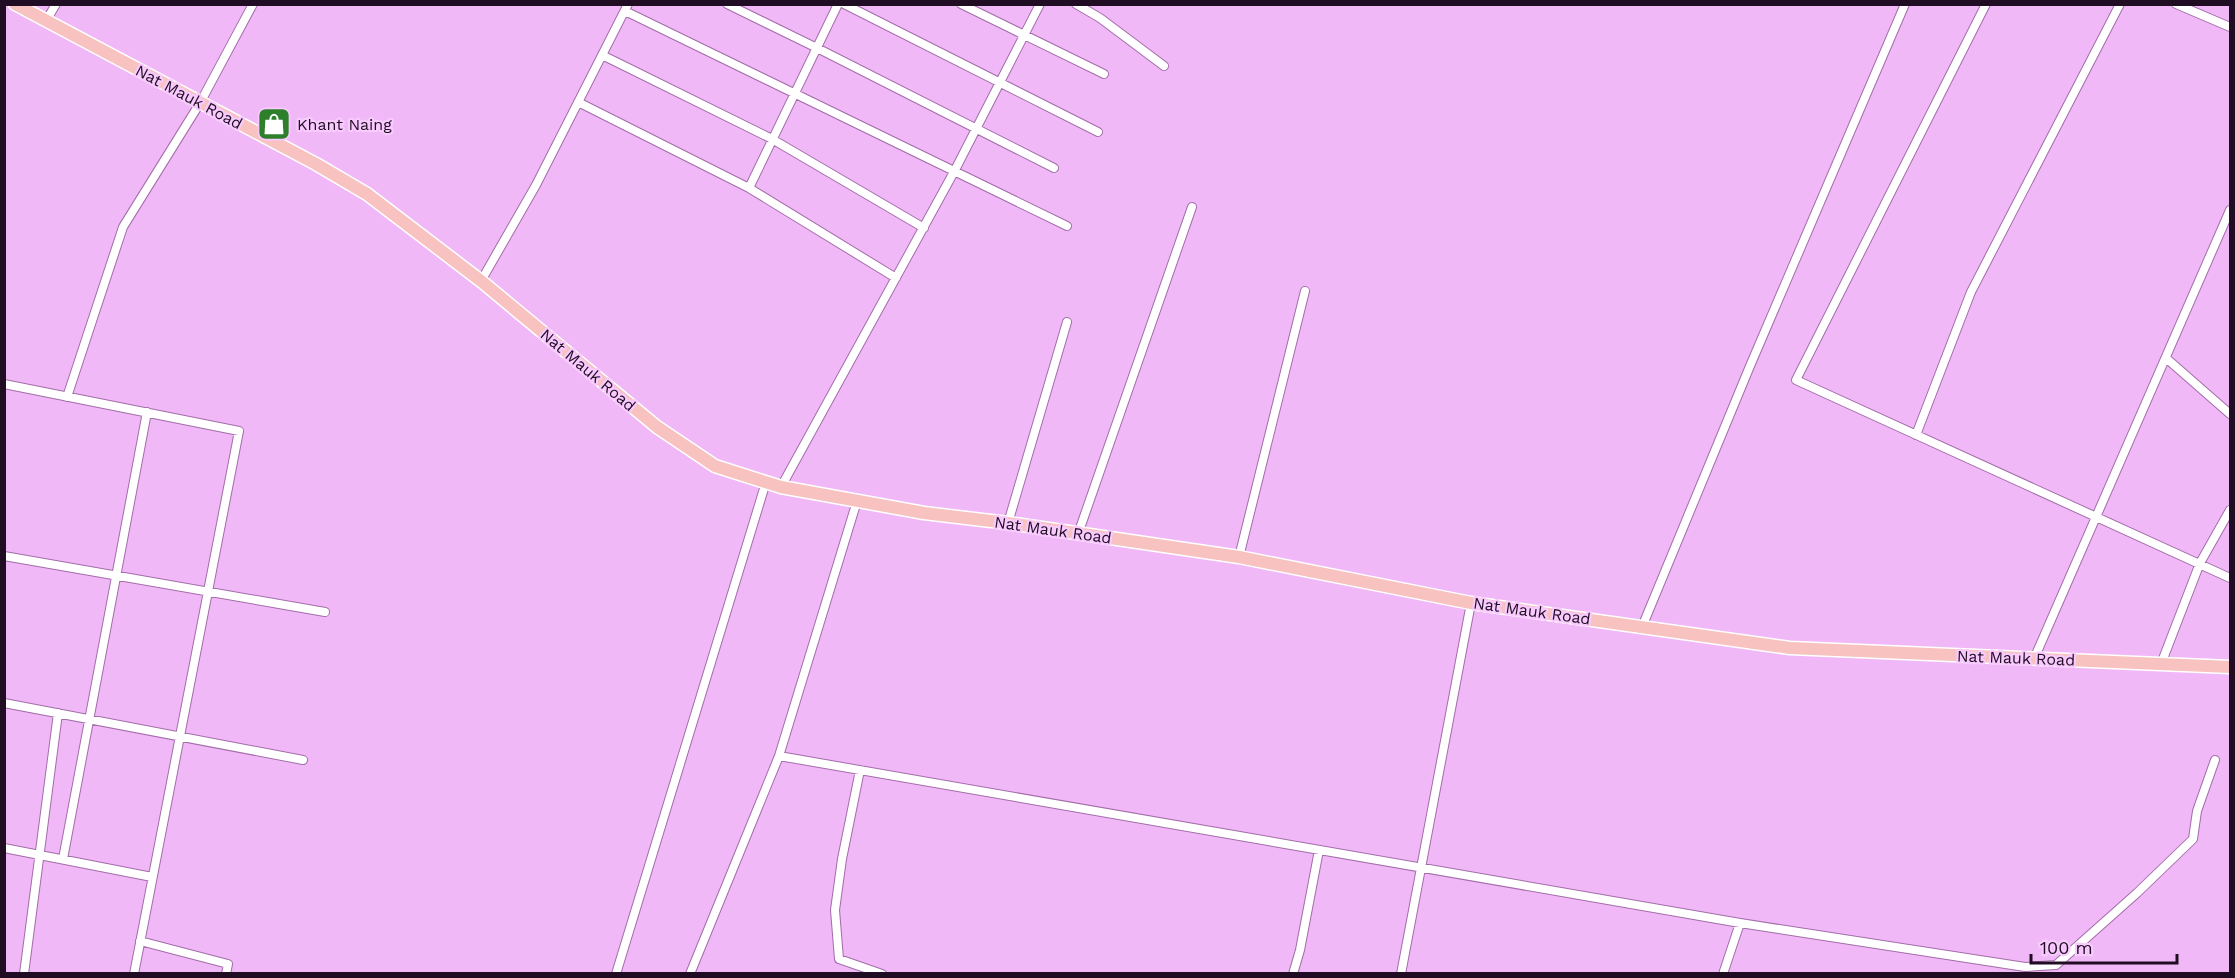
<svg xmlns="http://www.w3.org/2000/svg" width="2235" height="978" font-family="'Work Sans',sans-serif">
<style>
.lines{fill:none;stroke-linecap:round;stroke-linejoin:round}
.minor-casing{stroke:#a26da8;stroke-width:10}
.trunk-casing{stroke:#fff;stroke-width:15}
.minor{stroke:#fff;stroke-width:8}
.trunk{stroke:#f7c2bf;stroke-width:12}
.labels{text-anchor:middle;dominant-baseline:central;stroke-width:4.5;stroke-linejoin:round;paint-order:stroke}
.street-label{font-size:16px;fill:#200c23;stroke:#f8cafe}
.poi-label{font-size:16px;fill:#200c23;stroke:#f8cafe;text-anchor:start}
</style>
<rect width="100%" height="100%" fill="#f1b8f8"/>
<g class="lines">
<g class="minor-casing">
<path id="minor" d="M727,4L817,48L1054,168
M844,4L1098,132
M961,4L1104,74
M1076,4L1100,18L1164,66
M1986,4L1796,380L2230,578
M2176,4L2230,27
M625,11L1067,226
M46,21L56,4
M602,55L772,139L924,228
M578,102L749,188L896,278
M749,188L838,4
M481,281L536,185L628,4
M2166,358L2230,414
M4,384L239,431L134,974
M67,397L123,227L200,103L253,4
M1916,435L1971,292L2120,4
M781,487L955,170L1040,4
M1008,523L1067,322
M1078,534L1192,207
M4,556L325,612
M1239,557L1305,291
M1642,627L1750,366L1905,4
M2034,659L2230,210
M2161,664L2200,563L2230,510
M4,703L303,760
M779,756L1740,923L2025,967L2056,965L2137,893L2193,839L2197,811L2215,760
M860,770L842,859L835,910L839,959L882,974
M4,848L152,877
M63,859L147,412
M140,941L228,964L226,974
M24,974L58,713
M616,974L766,482
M690,974L779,756L857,501
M1293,974L1300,950L1319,850
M1401,974L1471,603
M1723,974L1740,923"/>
</g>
<g class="trunk-casing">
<path id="trunk" d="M15,4L316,164L367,194L481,281L657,427L715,466L781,487L924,513L1008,523L1239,557L1471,603L1790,648L2230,667"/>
</g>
<use href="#minor" class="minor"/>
<use href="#trunk" class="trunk"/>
</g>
<defs>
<g id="shop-square" transform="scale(1.725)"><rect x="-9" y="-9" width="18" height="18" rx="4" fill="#2d7f2b" stroke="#f8cafe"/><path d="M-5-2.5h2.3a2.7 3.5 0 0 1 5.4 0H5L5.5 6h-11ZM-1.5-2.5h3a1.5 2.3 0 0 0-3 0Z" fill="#fff"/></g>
</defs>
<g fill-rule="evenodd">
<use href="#shop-square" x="274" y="124"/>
</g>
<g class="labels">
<g class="street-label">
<text transform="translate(189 97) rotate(28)">Nat Mauk Road</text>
<text transform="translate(588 370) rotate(40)">Nat Mauk Road</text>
<text transform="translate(1053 530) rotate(8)">Nat Mauk Road</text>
<text transform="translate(1532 611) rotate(8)">Nat Mauk Road</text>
<text transform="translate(2016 658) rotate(2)">Nat Mauk Road</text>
</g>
<g class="poi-label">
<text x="297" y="124">Khant Naing</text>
</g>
</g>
<rect width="2235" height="978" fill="none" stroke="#200c23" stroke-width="12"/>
<path d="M2031 954v9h146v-9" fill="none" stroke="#200c23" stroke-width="3"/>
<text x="2040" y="954" font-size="18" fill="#200c23" stroke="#f8cafe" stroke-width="4.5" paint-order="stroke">100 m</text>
</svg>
